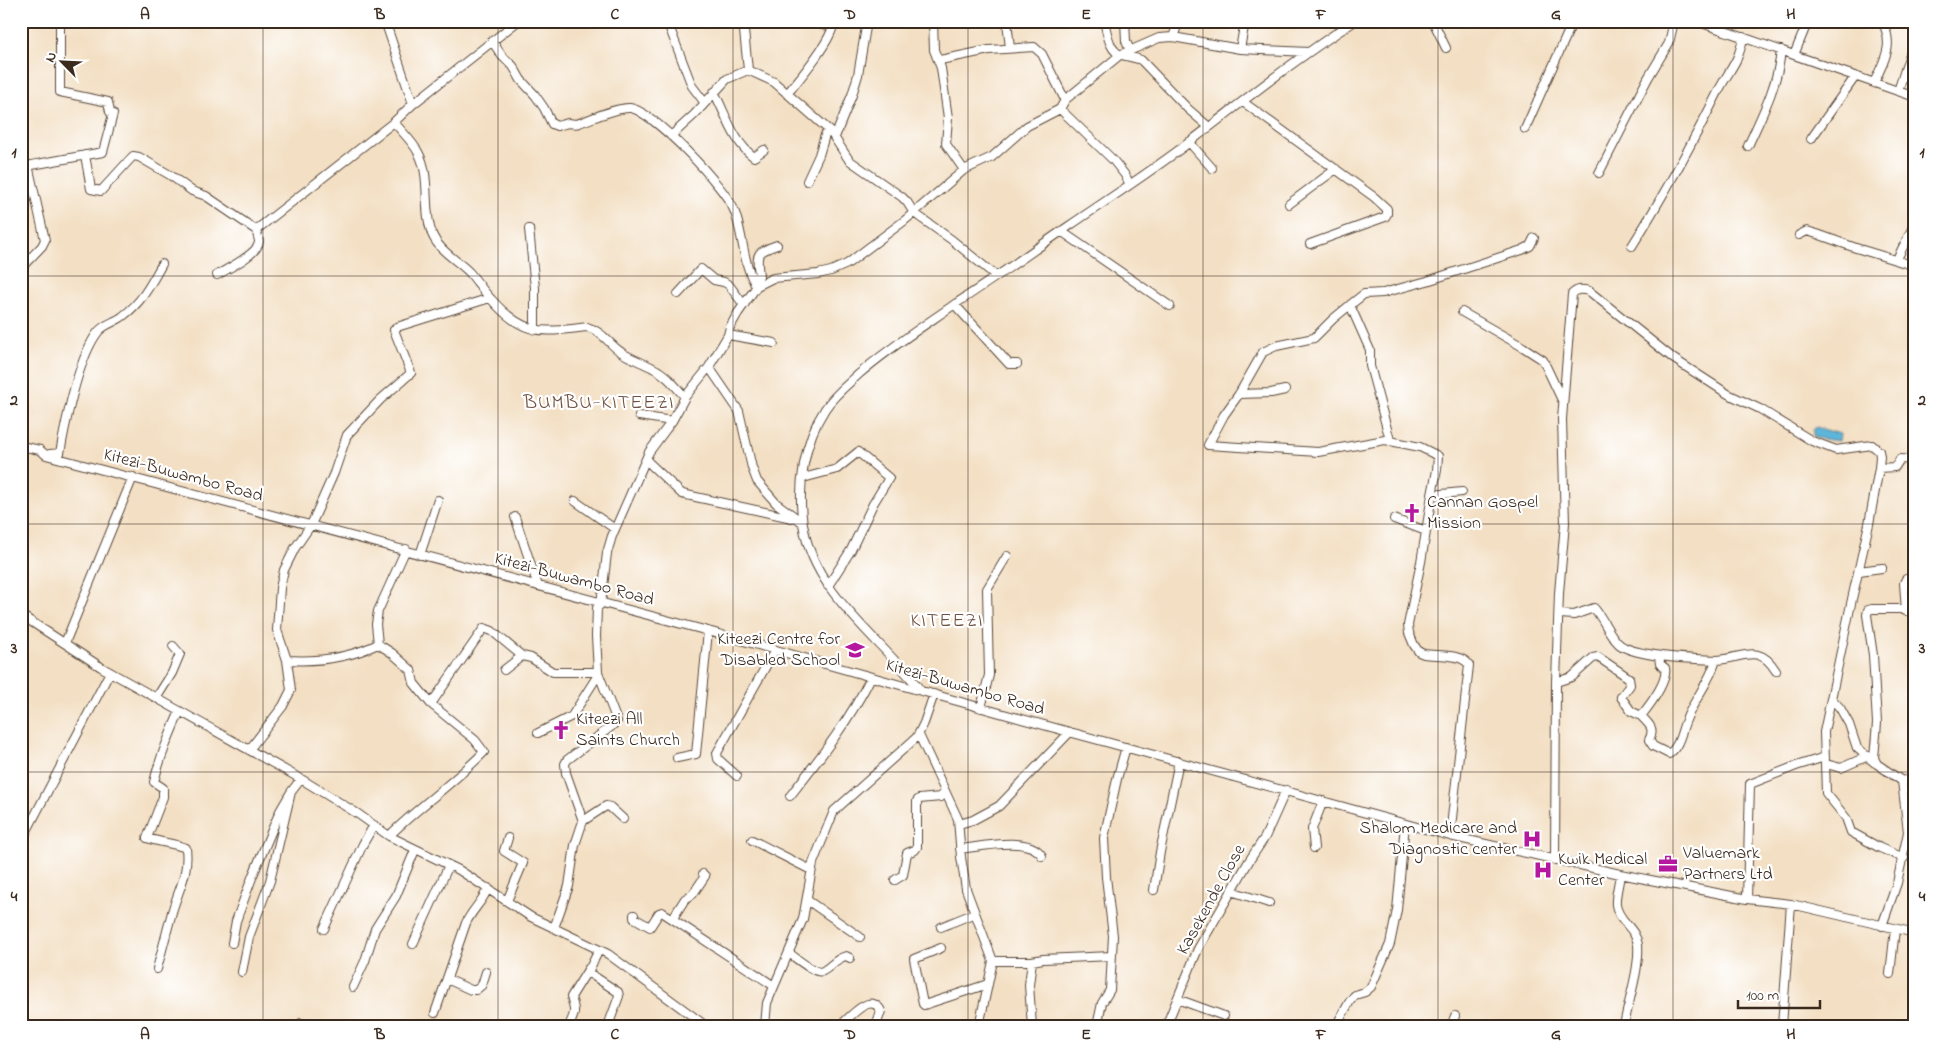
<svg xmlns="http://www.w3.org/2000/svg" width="1936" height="1047" font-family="'Indie Flower',sans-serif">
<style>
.water{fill:#5db6da;stroke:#4c707c}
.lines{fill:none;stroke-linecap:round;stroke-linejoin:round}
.minor-casing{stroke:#574537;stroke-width:10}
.minor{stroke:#fff;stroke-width:8}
.grid{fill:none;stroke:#3b2a1e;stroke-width:1;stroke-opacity:0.55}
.labels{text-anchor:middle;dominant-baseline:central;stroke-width:4.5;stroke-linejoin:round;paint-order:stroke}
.street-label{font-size:18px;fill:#3b2a1e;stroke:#fff}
.poi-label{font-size:18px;fill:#3b2a1e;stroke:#fff;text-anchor:start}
.quarter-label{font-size:20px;letter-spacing:1px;fill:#6f5243;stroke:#fff}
.neatline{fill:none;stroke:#3b2a1e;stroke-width:2}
.grid-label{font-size:16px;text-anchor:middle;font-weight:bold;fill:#3b2a1e}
</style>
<rect width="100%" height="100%" fill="#fff"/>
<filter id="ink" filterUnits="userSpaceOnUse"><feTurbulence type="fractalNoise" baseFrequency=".02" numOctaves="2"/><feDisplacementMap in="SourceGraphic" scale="10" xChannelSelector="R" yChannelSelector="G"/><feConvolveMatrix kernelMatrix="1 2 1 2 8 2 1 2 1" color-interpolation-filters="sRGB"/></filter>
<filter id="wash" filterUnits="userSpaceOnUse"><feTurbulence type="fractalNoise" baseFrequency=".0096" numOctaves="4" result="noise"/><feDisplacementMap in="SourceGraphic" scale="20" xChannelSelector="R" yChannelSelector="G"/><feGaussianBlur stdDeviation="1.12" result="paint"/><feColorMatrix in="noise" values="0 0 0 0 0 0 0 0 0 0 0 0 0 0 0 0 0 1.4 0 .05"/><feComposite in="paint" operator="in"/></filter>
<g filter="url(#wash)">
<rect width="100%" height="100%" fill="#f3dfc3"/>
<path class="water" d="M1816,427L1840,434L1839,441L1815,438L1813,435V430Z"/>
</g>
<g filter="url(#ink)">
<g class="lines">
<g class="minor-casing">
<path id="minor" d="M385,21L413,104
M667,21L692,86L705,103
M933,21L934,50L941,68L948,118L946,144L964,170
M1007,21L1010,48
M1104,21C1107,32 1109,52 1122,55C1128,57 1134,57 1141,60L1188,109L1209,127
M1125,21L1126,41L1130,51
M1433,21L1446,48
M1696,21L1915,97
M1173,37L1179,21
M492,41L502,56L513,66L521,80L535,95L544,108L552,124L557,126C560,125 565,124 568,123C572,123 575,125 579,123C591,119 617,107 630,108C652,110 726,188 734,210C743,231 743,269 757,286
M1240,49L1245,21
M1794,55L1808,21
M940,60L989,50L1034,47L1042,54L1065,100
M748,70L774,82L830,131
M1874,83C1884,60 1895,46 1882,21
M1898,91L1915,39
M714,92C726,114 733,142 754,157L764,150
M787,94C800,78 829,44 833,26L822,25
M1243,102L1374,197L1387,209V214L1385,217L1310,244
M1060,109L1113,160L1125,175L1129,183
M394,122C402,132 412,141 418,152C432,177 422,208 432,234C439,251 457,260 469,272C477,281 483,291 491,299C524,336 540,333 587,327C602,331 609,344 621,352C631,359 642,362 653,368C666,374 676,387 685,397
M1525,129L1573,21
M671,136L694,115L727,79L748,70L743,21
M835,137L852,95L858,75L867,21
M1811,139L1855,77
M1189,142L1212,168
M1748,146C1762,115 1778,85 1781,50
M85,155L91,189L101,191L133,156L139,157L170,175L192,191L206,196L256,230L394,122L413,104L518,21
M21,167L103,152L113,114L110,112L108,102L60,92V21
M1599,173L1648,78L1669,43L1674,21
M807,181L819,155L825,135L830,131L849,160L902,197L907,202L914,213L952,240L996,276
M1289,204L1336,169
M529,229L535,288V330
M1061,231L1170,306
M1799,235L1807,231L1817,234L1856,248L1915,266
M1632,246C1664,195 1693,142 1720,88C1731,67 1739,62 1743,37
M1897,259L1915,223
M21,268L42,246L45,240L28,165
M217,275C227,269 258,254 259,242C259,239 257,234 256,230
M754,283L759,276C757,254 754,253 777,245
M678,294L701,269L714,280L724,282L729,285L744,305
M955,305L1009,364H1017
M1350,305L1333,319L1314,338L1276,346L1263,352L1239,394L1224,415L1208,445L1318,452L1385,440L1420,447L1438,456L1437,470L1432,495L1421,562L1408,625L1409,633L1414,645L1419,652L1424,654C1437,656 1462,653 1469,665L1450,836
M1462,312L1523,347L1543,360L1562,400
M728,335L774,343
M709,367L739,411L752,468L757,481L776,503L802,522
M1239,394L1271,393L1285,390
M639,416L672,421
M1390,440L1370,366V350L1350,305L1364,294L1383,293L1427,281L1522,250L1530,246L1534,238
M21,446L40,450L46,455L708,631L1000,713L1450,836L1620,874L1747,899L1791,904L1915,933
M50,454L60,453C66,420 78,358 98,332C104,324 116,322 123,316C142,302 151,284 162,264
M646,460L682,494L792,518
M1879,468L1895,467L1900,459L1915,460
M803,478L837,469L858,452L889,478L873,504L851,550L828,586
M1432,495L1462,492
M575,501L615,529
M515,517L538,586
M1394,519L1426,531
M420,555L438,500
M1859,571L1882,568
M1560,614L1574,615L1594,608C1603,618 1608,633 1618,643C1631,657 1695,659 1716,660C1741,660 1758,641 1776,671
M21,615L101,667L301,779L358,814L389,836L459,870L531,917L608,954L706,1026
M65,643L133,477
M378,644L376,624L378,611L406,549
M1659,656L1660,664L1665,668C1668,681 1649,706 1641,716C1650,725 1655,729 1649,740L1653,746L1669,754C1680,746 1681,731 1686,720C1694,699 1710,682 1716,660
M287,660C320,662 349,658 378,644L392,653L411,670L414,683L431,704L475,740L484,752C454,783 419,806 389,836
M504,670L522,656L531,658L553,672H598
M1556,682L1572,677L1593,658L1598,657L1629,678L1630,685L1621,697L1631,711L1641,716
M921,691C880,637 814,595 803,524C797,487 804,441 825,409C834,395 847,385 859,374C889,348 922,327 955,304C994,279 1031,252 1069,226C1110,198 1152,171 1191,141C1245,100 1298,57 1355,21
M157,697L172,673L180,654L173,646
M1831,698L1840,708L1849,724L1857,748L1875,763
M431,704L484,628L492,631L522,656
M981,708L989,675L987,589L1007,556
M538,733L572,716L598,675
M919,735L958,819L961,857L966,889L993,961L979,1026
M249,750L283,706L291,690L287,660L277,630L280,588L284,570L295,548L311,525L334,473L347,435L380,400L411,373L394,330L397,327L490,298
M677,758L696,754L708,631
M1826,764L1841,768L1868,756
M737,776L718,759L717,753L775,650
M1902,781L1877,764L1874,758L1877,723L1873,655L1867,615L1868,610L1872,609H1901L1906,611L1904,583L1906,579H1915
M790,796C819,759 850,720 871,677
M583,821L606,806L610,807L623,819
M959,824L973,820L999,806L1070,732
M752,840L811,870
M21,842L110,672
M1314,848L1312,829L1323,801
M960,849C980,847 1030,835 1042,856
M1555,860L1556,682L1559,593L1565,523L1562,419L1572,294C1577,289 1581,289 1589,291L1674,359L1728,394L1760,409L1812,441L1836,450L1872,445L1879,451L1880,456L1879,468L1869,524L1852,599L1824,732L1826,793L1846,818L1851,832L1880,848L1904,858
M1620,874C1619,884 1615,896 1616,905C1618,921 1636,928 1638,945C1640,968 1628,1002 1624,1026
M895,880L903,875L907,853L915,850L917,847V801L919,799L941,797L944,793
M1154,890L1160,852L1179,761
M1231,891L1269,903
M1747,899L1750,784L1796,766L1825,757
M807,900L860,937
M507,901L523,863L504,851L508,838
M634,915V918L650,927L659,913L662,912L774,986
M673,918L685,899L693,894L705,876L703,874
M1882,926L1897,883L1908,832L1902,781L1915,778
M941,927L975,913
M554,928L569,886L575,845L583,821L566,773L565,764L567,760L612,726L617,721L598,672L596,636L597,608L601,604L607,553L612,536L649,452L672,421L685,397L709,367L728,335L730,327L738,313L757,286L773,278L818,274L831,271L847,264L904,221L964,170L992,157L1027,126L1060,109L1065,100L1120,55L1159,38L1173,37L1240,49L1309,52
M324,929L363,844L374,825
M232,943L236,921L253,875L280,811L291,792L301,779
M413,944L449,865
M941,948L914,959L923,1004L924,1005L988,984
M599,950L590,968L589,973L618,992L619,996L608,1026
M789,953C796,958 816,975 823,971C832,966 835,959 846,956L850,958
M993,961H1032L1043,959L1112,956
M1032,961L1029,985L1032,1026
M157,969C162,950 167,931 172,912C179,888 189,874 186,848C173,843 161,843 147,838L163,797V788L154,782C160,757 170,734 180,711
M242,972L249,937L270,881L291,792
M1890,974L1895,929
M447,979L471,990H476L482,985L486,972
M353,987L365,961L375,929L396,896L415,850
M1177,999L1224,1016
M435,1013L466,923C472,910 483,901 488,888
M301,1026V1023
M569,1026C576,1011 575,1012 571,997L589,968
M765,1026L767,1003L803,919L813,863L834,811L917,737L924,723L934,694
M840,1026C850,1017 871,991 881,1011L876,1026
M1097,1026L1102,1003L1110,990L1113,936L1106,877L1104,838L1117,779L1126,747
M1166,1026L1198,949L1249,861L1265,837L1286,790
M1336,1026L1350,1001L1355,995L1365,992L1371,987L1390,944L1397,910L1405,824
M1451,1026L1455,1016
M1782,1026L1791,904"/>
</g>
<use href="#minor" class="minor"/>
</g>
</g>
<path class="grid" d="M263,21V1026M498,21V1026M733,21V1026M968,21V1026M1203,21V1026M1438,21V1026M1673,21V1026M21,276H1915M21,524H1915M21,772H1915"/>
<defs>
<g id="church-bare" transform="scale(1.5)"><path d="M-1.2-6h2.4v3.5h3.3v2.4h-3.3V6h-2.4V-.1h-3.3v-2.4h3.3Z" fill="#b5179e" stroke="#fff" stroke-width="2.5" paint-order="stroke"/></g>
<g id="school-bare" transform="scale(1.5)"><path d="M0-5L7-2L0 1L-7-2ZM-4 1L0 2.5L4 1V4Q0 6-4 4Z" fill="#b5179e" stroke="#fff" stroke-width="2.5" paint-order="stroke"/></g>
<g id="hospital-bare" transform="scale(1.5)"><path d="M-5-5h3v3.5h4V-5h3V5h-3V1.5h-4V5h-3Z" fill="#b5179e" stroke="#fff" stroke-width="2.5" paint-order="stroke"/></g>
<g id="office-bare" transform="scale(1.5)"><path d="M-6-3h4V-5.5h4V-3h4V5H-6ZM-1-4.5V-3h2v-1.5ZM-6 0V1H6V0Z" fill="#b5179e" stroke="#fff" stroke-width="2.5" paint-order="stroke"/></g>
</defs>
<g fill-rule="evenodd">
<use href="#church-bare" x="1412" y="513"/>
<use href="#school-bare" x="855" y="650"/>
<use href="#church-bare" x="561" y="730"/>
<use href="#hospital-bare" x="1532" y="839"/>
<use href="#office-bare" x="1668" y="864"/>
<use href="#hospital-bare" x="1543" y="870"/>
</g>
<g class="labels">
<g class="street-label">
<text transform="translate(183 476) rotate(15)">Kitezi-Buwambo Road</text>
<text transform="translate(574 580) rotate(15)">Kitezi-Buwambo Road</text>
<text transform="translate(965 688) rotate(16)">Kitezi-Buwambo Road</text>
<text transform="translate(1212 900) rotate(-61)">Kasekende Close</text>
</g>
<g class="poi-label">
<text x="1427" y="503">Cannan Gospel<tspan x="1427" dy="21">Mission</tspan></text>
<text x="840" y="640" text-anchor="end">Kiteezi Centre for<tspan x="840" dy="21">Disabled School</tspan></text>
<text x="576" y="720">Kiteezi All<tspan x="576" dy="21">Saints Church</tspan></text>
<text x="1517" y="829" text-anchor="end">Shalom Medicare and<tspan x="1517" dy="21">Diagnostic center</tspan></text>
<text x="1683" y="854">Valuemark<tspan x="1683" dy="21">Partners Ltd</tspan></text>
<text x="1558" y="860">Kwik Medical<tspan x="1558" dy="21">Center</tspan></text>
</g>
<g class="quarter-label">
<text x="599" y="403">BUMBU-KITEEZI</text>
<text x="947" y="621">KITEEZI</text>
</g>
</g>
<rect width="1936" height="1047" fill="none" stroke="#fff" stroke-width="55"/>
<g transform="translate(62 62) rotate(294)" stroke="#ffffff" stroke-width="4" paint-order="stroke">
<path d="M0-4L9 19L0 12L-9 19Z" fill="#3b2a1e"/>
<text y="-8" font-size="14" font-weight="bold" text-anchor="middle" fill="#3b2a1e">N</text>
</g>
<path d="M1738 1000v8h82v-8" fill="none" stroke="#3b2a1e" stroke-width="2.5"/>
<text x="1746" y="1000" font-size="15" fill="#3b2a1e" stroke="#ffffff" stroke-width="4" paint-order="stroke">100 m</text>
<rect x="28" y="28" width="1880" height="992" class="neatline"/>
<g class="grid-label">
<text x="145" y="19">A</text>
<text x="380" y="19">B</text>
<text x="615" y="19">C</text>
<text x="850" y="19">D</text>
<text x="1086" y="19">E</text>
<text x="1321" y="19">F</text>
<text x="1556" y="19">G</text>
<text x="1791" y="19">H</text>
<text x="14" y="157">1</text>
<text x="1922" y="157">1</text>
<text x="14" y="405">2</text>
<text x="1922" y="405">2</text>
<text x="14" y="653">3</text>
<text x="1922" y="653">3</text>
<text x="14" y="901">4</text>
<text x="1922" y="901">4</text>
<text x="145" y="1039">A</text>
<text x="380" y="1039">B</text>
<text x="615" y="1039">C</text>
<text x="850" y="1039">D</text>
<text x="1086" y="1039">E</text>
<text x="1321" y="1039">F</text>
<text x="1556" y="1039">G</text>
<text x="1791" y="1039">H</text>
</g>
</svg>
